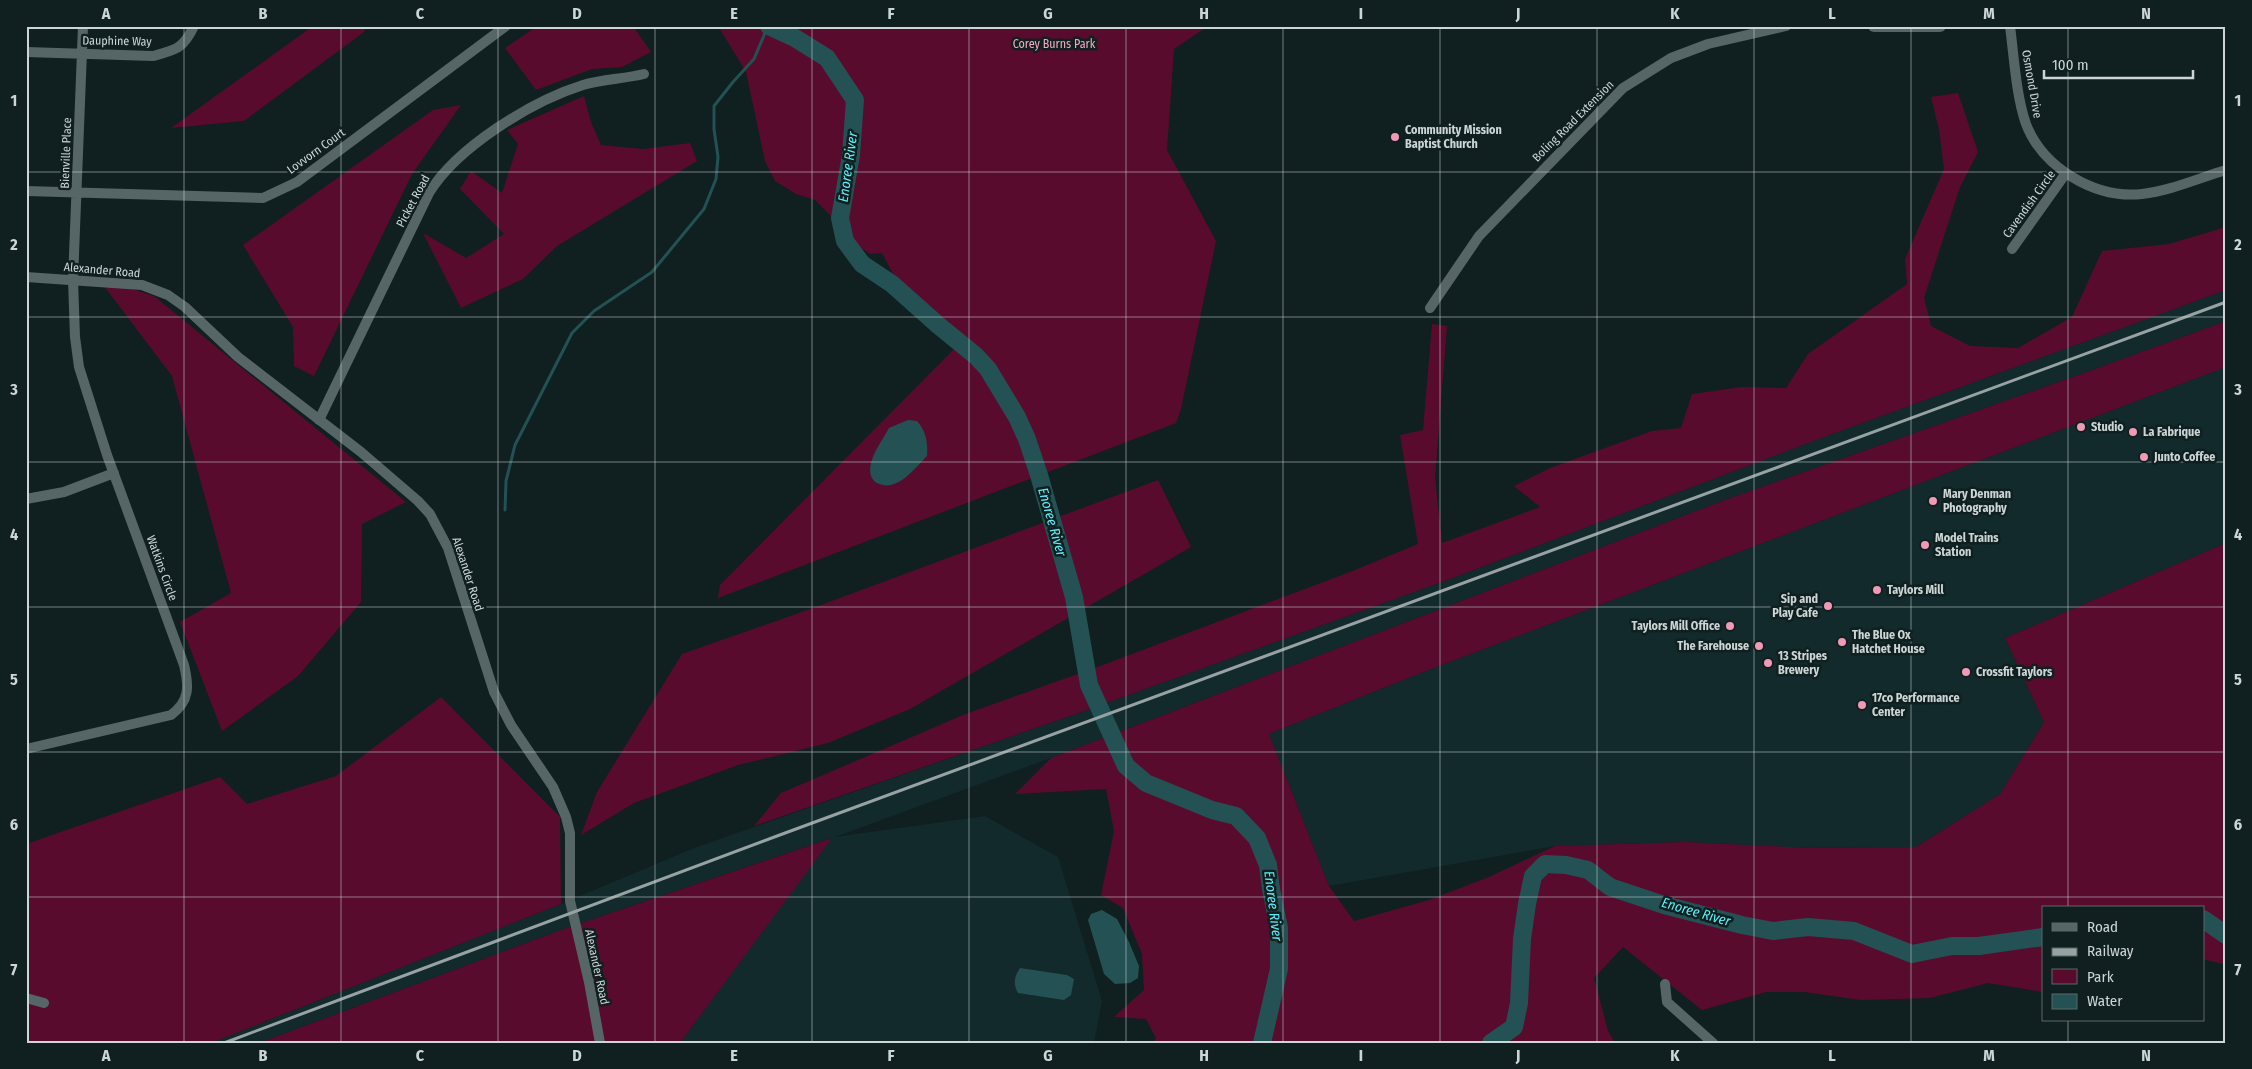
<svg xmlns="http://www.w3.org/2000/svg" width="2252" height="1069" font-family="'Fira Sans Condensed',sans-serif">
<style>
.built{fill:#122a2b}
.green{fill:#590b2e}
.water{fill:#235154}
.lines{fill:none;stroke-linecap:round;stroke-linejoin:round}
.stream{stroke:#235154;stroke-width:3}
.river{stroke:#235154;stroke-width:18}
.street{stroke:#566667;stroke-width:10}
.secondary{stroke:#566667;stroke-width:12}
.rail{stroke:#97a2a2;stroke-width:3}
.grid{fill:none;stroke:#ccd6d6;stroke-width:1;stroke-opacity:0.55}
.poi-dot{fill:#f09ab5;stroke:#101f20;stroke-width:2}
.labels{text-anchor:middle;dominant-baseline:central;stroke-width:5;stroke-linejoin:round;paint-order:stroke}
.street-label{font-size:12px;fill:#ccd6d6;stroke:#101f20}
.park-label{font-size:12px;fill:#f6aac0;stroke:#101f20}
.poi-label{font-size:12px;font-weight:bold;fill:#ccd6d6;stroke:#101f20;text-anchor:start}
.water-label{font-size:14px;font-style:italic;fill:#5beff9;stroke:#101f20}
.neatline{fill:none;stroke:#ccd6d6;stroke-width:2}
.grid-label{font-size:16px;text-anchor:middle;font-weight:bold;fill:#ccd6d6}
</style>
<rect width="100%" height="100%" fill="#101f20"/>
<path class="built" d="M2226,290V321L2087,372L1725,500L1051,758L835,837L985,816L1058,857L1102,1001L1094,1043H680L831,838L561,930L259,1043H211L561,904L694,848L1076,714L1442,582L1827,436Z
M2226,367V543L2005,638L2044,722L2000,794L1916,847L1809,848L1685,842L1555,846L1329,886L1269,734L1413,676Z"/>
<path class="green" d="M313,26H367L364,32L244,121L171,128Z
M537,26H633L651,52L622,67L592,69L536,90L505,48Z
M718,26H1208L1174,49L1167,150L1216,241L1181,409L1176,423L718,598L720,585L956,347L892,272L882,253L870,254L848,239L832,217L815,200L796,194L775,181L765,161L746,72Z
M1958,93L1978,152L1960,187L1924,298L1931,326L1970,346L2018,348L2072,317L2102,251L2169,244L2226,227V290L1827,436L1442,582L1076,714L754,826L781,793L963,715L1103,665L1350,572L1418,544L1400,435L1423,430L1432,324L1447,326L1435,478L1442,543L1540,507L1514,486L1550,468L1652,431L1681,428L1692,394L1742,387L1786,388L1808,354L1907,284L1905,259L1944,169L1939,130L1931,97Z
M584,96L591,122L601,145L643,149L690,143L697,161L557,246L523,279L461,308L423,233L466,258L504,234L460,189L471,171L502,193L518,144L507,130Z
M461,105L412,174L314,376L294,366L293,327L243,245L433,110Z
M98,278L154,296L406,502L362,524L361,602L298,676L222,731L180,622L231,593L172,376Z
M2226,321V367L1413,676L1269,734L1329,886L1354,921L1429,900L1489,877L1555,846L1685,842L1809,848L1916,847L2000,794L2044,722L2005,638L2226,543V965L2203,959V908H2043V992L1988,983L1930,998L1861,1000L1804,992H1766L1702,1010L1623,947L1594,978L1608,1031L1615,1043H1153L1156,1038L1146,1019L1114,1017L1144,990L1142,954L1123,908L1101,895L1114,831L1106,789L1015,794L1051,758L1725,500L2087,372Z
M1158,480L1191,547L910,709L828,743L738,765L634,803L581,835L597,792L682,654L802,612Z
M441,697L560,817L561,904L211,1043H26V844L220,777L247,804L336,776Z
M832,838L680,1043H259L561,930Z"/>
<path class="water" d="M908,420L917,421C926,431 928,442 927,456C914,469 897,493 877,483C870,479 869,470 871,463C874,451 883,439 889,428Z
M1102,910L1117,919L1129,942L1139,966L1138,978L1130,983L1115,984L1104,974L1088,920L1091,914Z
M1020,968L1067,975L1074,979L1071,995L1064,1000L1018,993C1013,984 1014,977 1020,968Z"/>
<g class="lines">
<path class="stream" d="M505,510L506,481L515,445L572,333L594,311L652,272L704,209L716,179L718,157L714,129V106L733,82L754,59L768,26"/>
<path class="river" d="M769,26L795,38L827,58L855,100L851,155L840,218L845,241L862,264L892,284L938,325L976,356L988,369L1017,417L1027,439L1039,475L1074,597L1089,685L1126,766L1146,783L1212,810L1236,816L1257,838L1268,865L1271,889L1279,928V969L1262,1043
M2203,919L2226,935
M1491,1043L1514,1027L1519,1003L1522,939L1527,904L1533,876L1545,864L1566,865L1588,870L1610,887L1664,905L1742,925L1773,931L1808,927L1854,931L1912,954L1952,946H1979L2043,937"/>
<path class="street" d="M2010,26C2014,57 2016,95 2026,124C2043,168 2095,199 2142,194C2170,191 2199,178 2226,170
M26,52L153,56C176,50 183,49 194,26
M26,191L263,198L297,182L506,26
M2012,249L2066,173
M26,277L142,285L168,295L185,307L238,357L361,452L418,501L430,514L448,548L494,692L511,725L553,787L566,817L570,833V901L589,982L600,1043
M1430,308L1479,236L1623,88L1671,58L1708,44L1786,26
M319,420L429,193C457,147 532,101 583,85C602,79 624,79 644,74
M26,499L64,492L114,473
M26,749L171,715C190,701 189,686 184,665L107,455L79,367L75,337L73,280L83,26
M1665,984L1667,1002L1713,1043
M26,998L44,1003"/>
<path class="secondary" d="M1874,26H1940"/>
<path class="rail" d="M224,1043C409,975 592,904 777,836C1260,658 1743,480 2226,302"/>
</g>
<path class="grid" d="M184,26V1043M341,26V1043M498,26V1043M655,26V1043M812,26V1043M969,26V1043M1126,26V1043M1283,26V1043M1440,26V1043M1597,26V1043M1754,26V1043M1911,26V1043M2068,26V908M26,172H2226M26,317H2226M26,462H2226M26,607H2226M26,752H2226M26,897H2226M2068,1020V1043"/>
<g class="poi-dot">
<circle cx="1395" cy="137" r="5"/>
<circle cx="2081" cy="427" r="5"/>
<circle cx="2133" cy="432" r="5"/>
<circle cx="2144" cy="457" r="5"/>
<circle cx="1933" cy="501" r="5"/>
<circle cx="1925" cy="545" r="5"/>
<circle cx="1877" cy="590" r="5"/>
<circle cx="1828" cy="606" r="5"/>
<circle cx="1730" cy="626" r="5"/>
<circle cx="1842" cy="642" r="5"/>
<circle cx="1759" cy="646" r="5"/>
<circle cx="1768" cy="663" r="5"/>
<circle cx="1966" cy="672" r="5"/>
<circle cx="1862" cy="705" r="5"/>
</g>
<g class="labels">
<g class="street-label">
<text transform="translate(117 41) rotate(1)">Dauphine Way</text>
<text transform="translate(2032 84) rotate(80)">Osmond Drive</text>
<text transform="translate(1573 121) rotate(-45)">Boling Road Extension</text>
<text transform="translate(316 151) rotate(-36)">Lovvorn Court</text>
<text transform="translate(66 153) rotate(-88)">Bienville Place</text>
<text transform="translate(413 201) rotate(-62)">Picket Road</text>
<text transform="translate(2029 204) rotate(-54)">Cavendish Circle</text>
<text transform="translate(102 270) rotate(5)">Alexander Road</text>
<text transform="translate(162 568) rotate(70)">Watkins Circle</text>
<text transform="translate(468 574) rotate(72)">Alexander Road</text>
<text transform="translate(597 967) rotate(78)">Alexander Road</text>
</g>
<g class="park-label">
<text x="1054" y="44">Corey Burns Park</text>
</g>
<g class="poi-label">
<text x="1405" y="130">Community Mission<tspan x="1405" dy="14">Baptist Church</tspan></text>
<text x="2091" y="427">Studio</text>
<text x="2143" y="432">La Fabrique</text>
<text x="2154" y="457">Junto Coffee</text>
<text x="1943" y="494">Mary Denman<tspan x="1943" dy="14">Photography</tspan></text>
<text x="1935" y="538">Model Trains<tspan x="1935" dy="14">Station</tspan></text>
<text x="1887" y="590">Taylors Mill</text>
<text x="1818" y="599" text-anchor="end">Sip and<tspan x="1818" dy="14">Play Cafe</tspan></text>
<text x="1720" y="626" text-anchor="end">Taylors Mill Office</text>
<text x="1852" y="635">The Blue Ox<tspan x="1852" dy="14">Hatchet House</tspan></text>
<text x="1749" y="646" text-anchor="end">The Farehouse</text>
<text x="1778" y="656">13 Stripes<tspan x="1778" dy="14">Brewery</tspan></text>
<text x="1976" y="672">Crossfit Taylors</text>
<text x="1872" y="698">17co Performance<tspan x="1872" dy="14">Center</tspan></text>
</g>
<g class="water-label">
<text transform="translate(848 167) rotate(-82)">Enoree River</text>
<text transform="translate(1052 522) rotate(74)">Enoree River</text>
<text transform="translate(1273 906) rotate(83)">Enoree River</text>
<text transform="translate(1696 912) rotate(16)">Enoree River</text>
</g>
</g>
<rect width="2252" height="1069" fill="none" stroke="#101f20" stroke-width="55"/>
<rect x="2042" y="906" width="162" height="115" fill="#101f20" stroke="#5b6869"/>
<rect x="2052" y="923" width="25" height="8" fill="#566667" stroke="#5b6869"/>
<text x="2087" y="932" font-size="15" fill="#ccd6d6">Road</text>
<rect x="2052" y="948" width="25" height="8" fill="#97a2a2" stroke="#5b6869"/>
<text x="2087" y="956" font-size="15" fill="#ccd6d6">Railway</text>
<rect x="2052" y="969" width="25" height="15" fill="#590b2e" stroke="#5b6869"/>
<text x="2087" y="982" font-size="15" fill="#ccd6d6">Park</text>
<rect x="2052" y="994" width="25" height="15" fill="#235154" stroke="#5b6869"/>
<text x="2087" y="1006" font-size="15" fill="#ccd6d6">Water</text>
<path d="M2044 70v8h149v-8" fill="none" stroke="#ccd6d6" stroke-width="2.5"/>
<text x="2052" y="70" font-size="15" fill="#ccd6d6" stroke="#101f20" stroke-width="4" paint-order="stroke">100 m</text>
<rect x="28" y="28" width="2196" height="1014" class="neatline"/>
<g class="grid-label">
<text x="106" y="19">A</text>
<text x="263" y="19">B</text>
<text x="420" y="19">C</text>
<text x="577" y="19">D</text>
<text x="734" y="19">E</text>
<text x="891" y="19">F</text>
<text x="1048" y="19">G</text>
<text x="1204" y="19">H</text>
<text x="1361" y="19">I</text>
<text x="1518" y="19">J</text>
<text x="1675" y="19">K</text>
<text x="1832" y="19">L</text>
<text x="1989" y="19">M</text>
<text x="2146" y="19">N</text>
<text x="14" y="106">1</text>
<text x="2238" y="106">1</text>
<text x="14" y="250">2</text>
<text x="2238" y="250">2</text>
<text x="14" y="395">3</text>
<text x="2238" y="395">3</text>
<text x="14" y="540">4</text>
<text x="2238" y="540">4</text>
<text x="14" y="685">5</text>
<text x="2238" y="685">5</text>
<text x="14" y="830">6</text>
<text x="2238" y="830">6</text>
<text x="14" y="975">7</text>
<text x="2238" y="975">7</text>
<text x="106" y="1061">A</text>
<text x="263" y="1061">B</text>
<text x="420" y="1061">C</text>
<text x="577" y="1061">D</text>
<text x="734" y="1061">E</text>
<text x="891" y="1061">F</text>
<text x="1048" y="1061">G</text>
<text x="1204" y="1061">H</text>
<text x="1361" y="1061">I</text>
<text x="1518" y="1061">J</text>
<text x="1675" y="1061">K</text>
<text x="1832" y="1061">L</text>
<text x="1989" y="1061">M</text>
<text x="2146" y="1061">N</text>
</g>
</svg>
